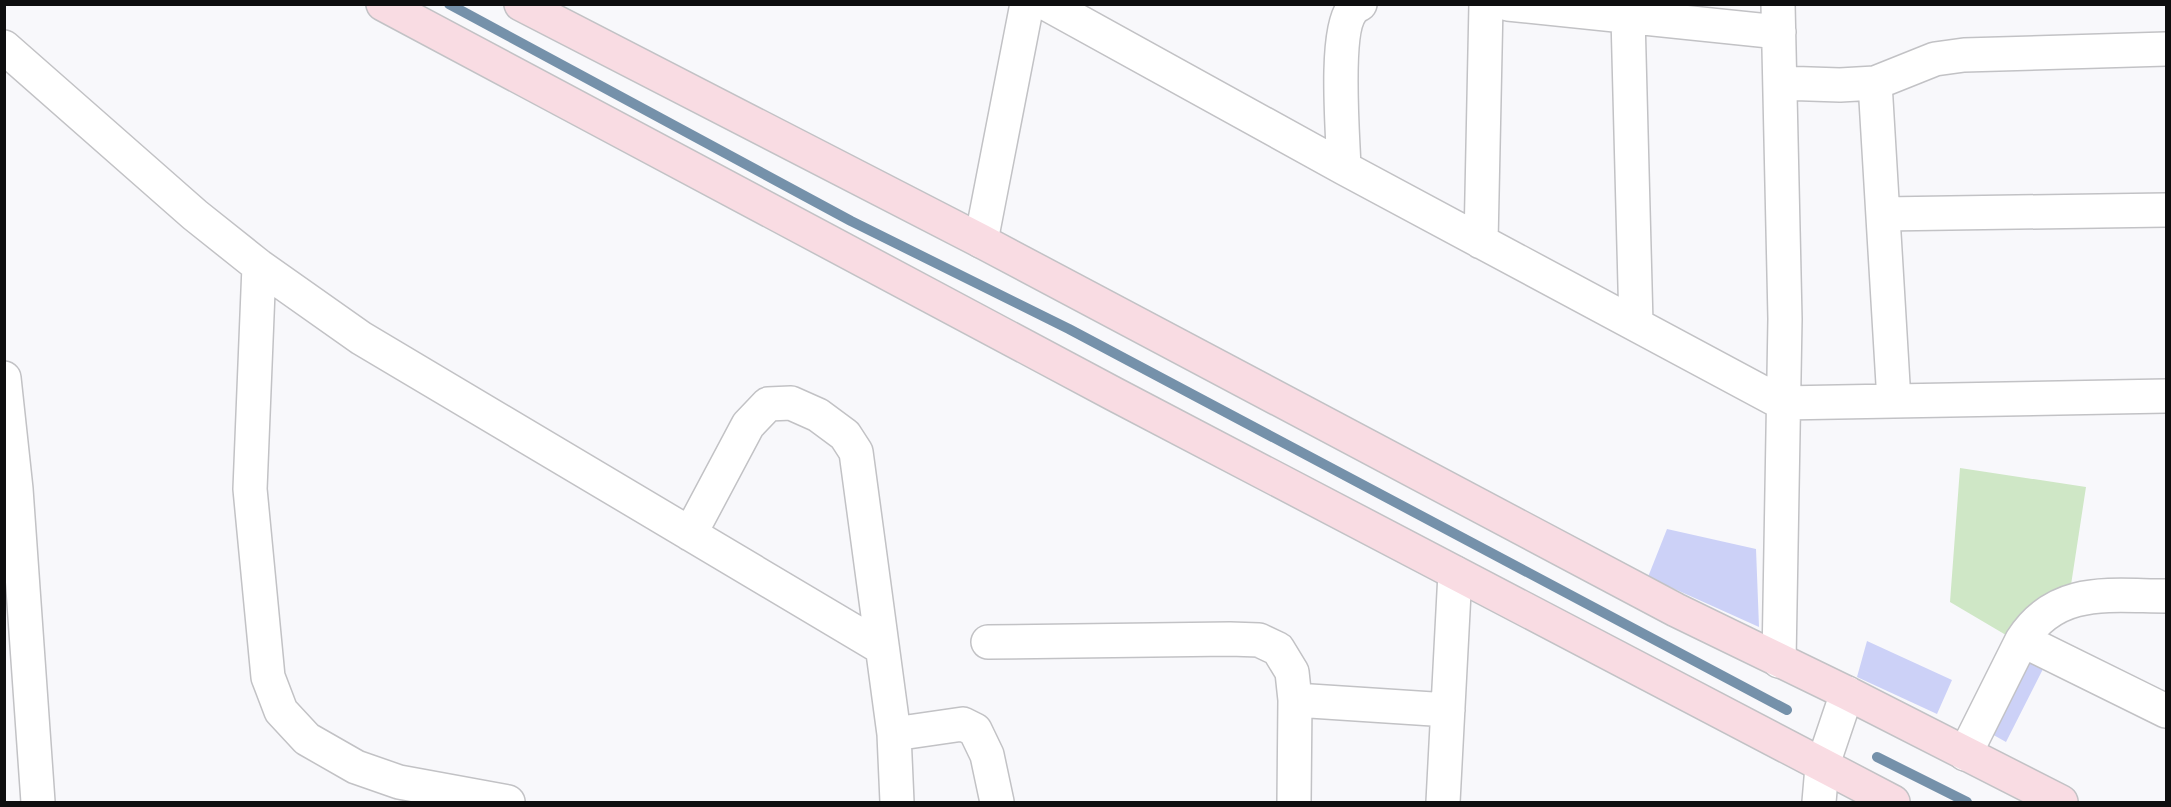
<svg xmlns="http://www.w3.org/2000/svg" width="2171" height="807" font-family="'Sofia Sans Condensed',sans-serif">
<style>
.green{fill:#cfe7c6}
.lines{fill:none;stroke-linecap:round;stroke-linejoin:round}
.stream{stroke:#7591aa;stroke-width:10}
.building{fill:#ccd1f7}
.street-casing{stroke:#c2c2c5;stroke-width:36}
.secondary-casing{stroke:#c2c2c5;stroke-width:36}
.street{stroke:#fff;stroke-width:33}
.secondary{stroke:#f9dce3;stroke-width:33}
</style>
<rect width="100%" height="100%" fill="#f8f8fb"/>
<path class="green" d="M1960,468L2086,487L2071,585L2041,601L2011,638L1950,602Z"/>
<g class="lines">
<path class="stream" d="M449,4L851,221L1069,329L1787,710
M1877,757L1967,802"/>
</g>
<path class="building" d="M1667,529L1756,549L1759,627L1648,577Z
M1867,641L1952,680L1937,714L1857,677Z
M2028,661L2043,669L2006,742L1990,733Z"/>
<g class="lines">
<g class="street-casing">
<path id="street" d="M1047,4L1344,168L1782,403L2166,396
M1508,4L1779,32
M1778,4L1785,319L1779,661
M1628,17L1636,324
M4,47L195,215L259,266L361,338L882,648
M1780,83L1840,85L1875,83L1935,59L1964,55L2166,49
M1875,83L1894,401
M1344,168C1343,137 1334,32 1352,10C1354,7 1357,6 1360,4
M1883,214L2166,210
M981,241L1027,4
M1481,242L1486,4
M259,266L250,489L268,677L281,711L307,739L356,767L399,782L508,802
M4,378L16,489L38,802
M690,534L748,425L768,404L791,403L818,415L845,435L856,452L894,734L897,802
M2022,640L2166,711
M988,642L1230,639L1259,640L1278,649L1292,672L1295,700L1294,802
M1295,700L1448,710
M894,734L963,724L975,730L987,755L997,802
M1965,754L2022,640C2057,586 2110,596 2166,596
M1443,802L1455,573
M1819,802L1822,767L1847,693"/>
</g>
<g class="secondary-casing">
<path id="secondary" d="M383,4L1114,394L1893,802
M521,4L981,241L1676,610L1847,693L2061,802"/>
</g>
<use href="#street" class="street"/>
<use href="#secondary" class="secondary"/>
</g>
<rect width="2171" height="807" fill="none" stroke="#0e0e0f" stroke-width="12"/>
</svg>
